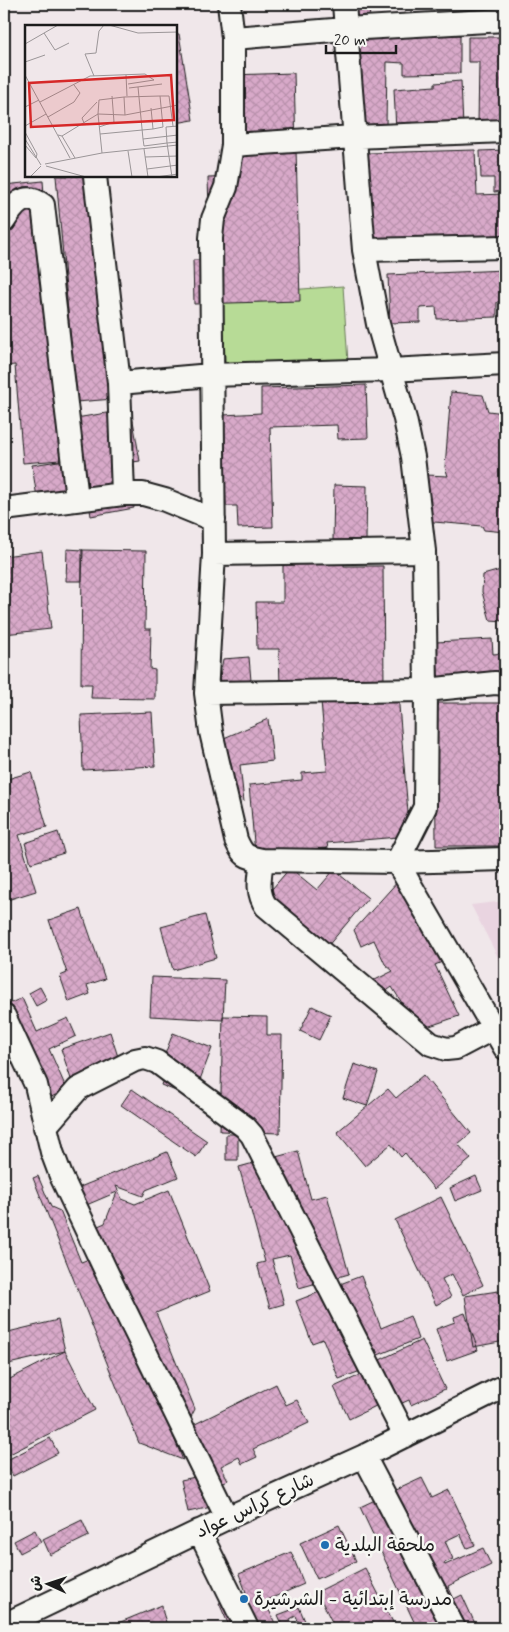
<svg xmlns="http://www.w3.org/2000/svg" width="509" height="1632" font-family="Mynerve,'Playpen Sans Arabic',sans-serif">
<style>
.built{fill:#e9d4e0}
.garden{fill:#b7db96;stroke:#6a7c59}
.building{fill:url(#building-cross-hatch);stroke:#1c1c1c}
.lines{fill:none;stroke-linecap:round;stroke-linejoin:round}
.minor-casing{stroke:#1c1c1c;stroke-width:26}
.minor{stroke:#f6f6f2;stroke-width:22}
.poi-dot{fill:#1f6fb2;stroke:#f6f6f2;stroke-width:2}
.labels{text-anchor:middle;dominant-baseline:central;stroke-width:5;stroke-linejoin:round;paint-order:stroke}
.street-label{font-size:19px;fill:#1c1c1c;stroke:#f6f6f2}
.poi-label{font-size:19px;fill:#1c1c1c;stroke:#f6f6f2;text-anchor:start}
.inset-road{fill:none;stroke:#9b9698;stroke-width:1}
.view{fill:#d62828;fill-opacity:0.15;stroke:#d62828;stroke-width:2.5}
.inset-edge{fill:none;stroke:#1c1c1c;stroke-width:2.5}
</style>
<defs>
<pattern id="building-cross-hatch" width="8" height="8" patternUnits="userSpaceOnUse" patternTransform="scale(1.25)"><rect width="8" height="8" fill="#d8a9c9"/><path d="M0 0l8 8M0 8l8-8" fill="none" stroke="#b991ac"/></pattern>
</defs>
<rect width="100%" height="100%" fill="#f0e7ea"/>
<filter id="ink" filterUnits="userSpaceOnUse"><feTurbulence type="fractalNoise" baseFrequency=".02" numOctaves="2"/><feDisplacementMap in="SourceGraphic" scale="10" xChannelSelector="R" yChannelSelector="G"/><feConvolveMatrix kernelMatrix="1 2 1 2 8 2 1 2 1" color-interpolation-filters="sRGB"/></filter>
<g filter="url(#ink)">
<path class="built" d="M505,901V971L471,905Z"/>
<path class="garden" d="M343,286L348,363L226,372L221,295Z"/>
<path class="building" d="M350,4H369L370,22L352,24Z
M357,33L460,35V73L404,74V63L387,62L386,125H354Z
M176,34H179L193,120L176,123Z
M468,37H505V124H478L479,62H468Z
M294,73L300,301L194,304L193,260H207L210,241L208,178L234,177L231,75Z
M461,81L463,127L396,131L394,89L435,86V83Z
M475,150L477,195L505,194V241L371,244L368,153Z
M505,150V191L494,192V178H481L480,151Z
M56,176H107L126,398L76,402Z
M43,181L49,255L43,256L60,460L23,463L15,365L4,366V203H5L4,185Z
M505,270V302H497V317L437,319L436,307L420,308V322L390,323L388,275Z
M366,385L368,438L338,439L337,425L270,427L273,527L238,528L237,506H226L223,415L261,413V388Z
M451,392L483,395L488,411L505,413V532L484,530L482,526L422,521L426,475L448,476L445,467Z
M131,409L140,461L126,463L134,508L91,516L76,418Z
M65,460L71,507L39,511L32,465Z
M334,485L367,486L366,540H333Z
M67,549L83,550L82,581H66Z
M82,550L146,551L145,629H151L150,669L155,670V699L91,698L92,684H81Z
M42,551L51,629L4,634V556Z
M283,561H344V566H383L384,685L280,686L279,649H257L256,602H283Z
M504,569L505,621L490,620L482,592L483,575Z
M492,639L493,654L505,653V673L438,677L436,642Z
M249,657L251,681L219,682L223,659Z
M398,694L410,836L327,843L328,848L255,854L249,785L302,780V773L327,771L321,701Z
M435,703H505V846H436Z
M152,712L155,766L83,770L81,715Z
M268,719L273,761L240,765L244,802L230,789L224,738Z
M31,772L47,827L19,835L36,891L4,901V780Z
M58,832L64,853L31,863L25,843Z
M290,868L317,890L334,870L368,898L327,947L266,896Z
M399,880L449,959L435,965L459,1016L421,1029L412,1019L392,987L384,993L373,981L393,971L385,964L374,940L361,946L354,930Z
M81,909L105,979L87,985L90,994L69,1002L60,976L67,973L49,920Z
M205,915L216,958L173,970L161,927Z
M152,977L225,980L223,1020L150,1016Z
M40,987L47,1000L36,1006L29,993Z
M22,998L37,1032L68,1018L76,1036L49,1049L67,1090L33,1105L4,1041V1006Z
M312,1006L331,1015L319,1040L300,1031Z
M223,1016L267,1017V1035H282L280,1133L220,1131Z
M110,1032L121,1066L72,1082L61,1049Z
M173,1033L212,1048L193,1098L161,1085L165,1073L159,1070Z
M354,1064L378,1072L367,1106L343,1098Z
M423,1075L471,1133L458,1144L471,1159L434,1189L405,1153L401,1157L391,1144L365,1166L337,1132L388,1089L396,1098Z
M132,1089L207,1141L196,1157L121,1105Z
M226,1134H238V1160H226Z
M298,1151L311,1199L327,1195L349,1274L299,1288L290,1255L272,1259L284,1304L270,1308L257,1264L265,1262L239,1167Z
M167,1152L178,1177L146,1190L143,1196L116,1186L122,1199L135,1204L169,1190L210,1291L156,1313L195,1409L191,1417L169,1426L183,1460L139,1443L33,1178L38,1176L51,1207L60,1211L81,1262L92,1258L89,1266L104,1260L91,1229L105,1223L117,1192L77,1209L65,1193Z
M476,1176L482,1190L455,1201L450,1188Z
M441,1197L483,1285L463,1295L452,1274L442,1279L451,1297L436,1305L395,1220Z
M361,1276L381,1328L410,1316L418,1339L378,1355L376,1349L361,1355L366,1369L339,1379L323,1339L312,1343L296,1301Z
M498,1291L505,1341L473,1347L465,1296Z
M465,1313L478,1350L447,1361L436,1329L455,1322L454,1317Z
M58,1320L65,1351L4,1365V1333Z
M422,1340L445,1389L411,1405L409,1400L382,1412L378,1405L349,1419L334,1387L367,1372L365,1367Z
M65,1351L95,1410L4,1457V1382Z
M276,1384L286,1405L297,1400L309,1423L253,1449L257,1457L242,1464L239,1457L221,1466L228,1480L215,1486L187,1428Z
M50,1438L58,1453L13,1476L5,1461Z
M209,1474L216,1506L188,1512L181,1480Z
M422,1478L432,1498L449,1490L475,1545L467,1548L460,1534L445,1541L453,1559L444,1563L445,1565L483,1548L491,1565L448,1586L454,1599L462,1595L477,1628H417L360,1507Z
M82,1520L89,1536L50,1555L43,1539Z
M339,1525L356,1561L317,1579L300,1543Z
M35,1530L41,1542L20,1553L14,1541Z
M291,1552L304,1584L265,1601L277,1628H230L219,1603L246,1592L239,1574Z
M365,1568L396,1628H335L317,1592Z
M162,1605L163,1613L168,1628H106Z
M299,1607L308,1628H301L296,1616L290,1619L292,1624L287,1626L288,1628H284L278,1615Z"/>
<g class="lines">
<g class="minor-casing">
<path id="minor" d="M229,4L233,38
M344,4L364,250L378,324L405,419L413,457L424,551L426,690L425,807L397,862L505,859
M505,20L346,29L233,38V145L354,137L505,131
M95,176L119,383L123,494
M4,221C14,205 24,191 43,205L77,499
M364,250L505,247
M119,383L211,375L390,370L505,364
M4,509L123,494H143L165,500L214,520
M424,551L214,554L206,693L211,732L236,840C243,856 246,857 262,860L397,862L505,1048
M214,554L211,238L213,219L226,187L233,145
M206,693L426,690L495,683L505,684
M262,860C260,877 256,892 266,906L431,1044L446,1049L456,1048L494,1028
M4,1016L36,1085L52,1152L61,1176L115,1290L227,1518
M45,1127L78,1089L135,1060L145,1058L157,1062L245,1127L252,1135L405,1436
M364,1456L454,1628
M199,1531L247,1628
M4,1625L227,1518L364,1456L505,1386"/>
</g>
<use href="#minor" class="minor"/>
</g>
</g>
<g class="poi-dot">
<circle cx="325" cy="1545" r="5"/>
<circle cx="244" cy="1599" r="5"/>
</g>
<g class="labels">
<g class="street-label">
<text transform="translate(255 1506) rotate(-25)">شارع كراس عواد</text>
</g>
<g class="poi-label">
<text x="335" y="1545">ملحقة البلدية</text>
<text x="254" y="1599">مدرسة إبتدائية - الشرشيرة</text>
</g>
</g>
<g transform="translate(25 25)">
<rect width="152" height="152" fill="#f0e7ea"/>
<path class="inset-road" d="M84,0L113,8L153,7M19,8L30,25L44,18M0,19L33,0M0,37L20,30M0,50L45,133M101,50L102,71M69,51L60,29L71,28L74,6L79,0M103,59L129,55M113,62L118,114L153,110M104,63L137,59M99,72L135,71M15,77L65,51L120,49L129,55M0,82L14,75M126,83L128,104L138,102M23,92L49,77L55,68L49,60M59,98L57,93L72,77M0,101L21,89M153,101L141,102L142,118L153,117M74,102L89,97L87,71M138,102L135,71H144L148,101M0,107L12,129L11,133L0,120M75,109L128,104M33,110L37,111L73,89L74,75L99,72L100,90M37,111L50,133M0,114L16,140M118,114L119,121L142,118L147,152M119,124L123,152M103,126L107,152M77,128L73,89L100,90L153,80M120,132L153,131M20,139L77,128L153,120M21,141L61,152M122,144L153,140M5,152L16,141M131,152L153,149"/>
<path class="view" d="M146,50L149,95L6,102L4,58Z"/>
<rect width="152" height="152" class="inset-edge"/>
</g>
<rect width="509" height="1632" fill="none" stroke="#f6f6f2" stroke-width="20"/>
<rect x="10" y="10" width="489" height="1612" fill="none" stroke="#1c1c1c" stroke-width="2" filter="url(#ink)"/>
<g transform="translate(48 1584) rotate(273)" stroke="#f6f6f2" stroke-width="4" paint-order="stroke">
<path d="M0-4L9 19L0 12L-9 19Z" fill="#1c1c1c"/>
<text y="-8" font-size="14" font-weight="bold" text-anchor="middle" fill="#1c1c1c">ش</text>
</g>
<path d="M326 45v8h70v-8" fill="none" stroke="#1c1c1c" stroke-width="2.5"/>
<text x="334" y="45" font-size="15" fill="#1c1c1c" stroke="#f6f6f2" stroke-width="4" paint-order="stroke">20 m</text>
</svg>
